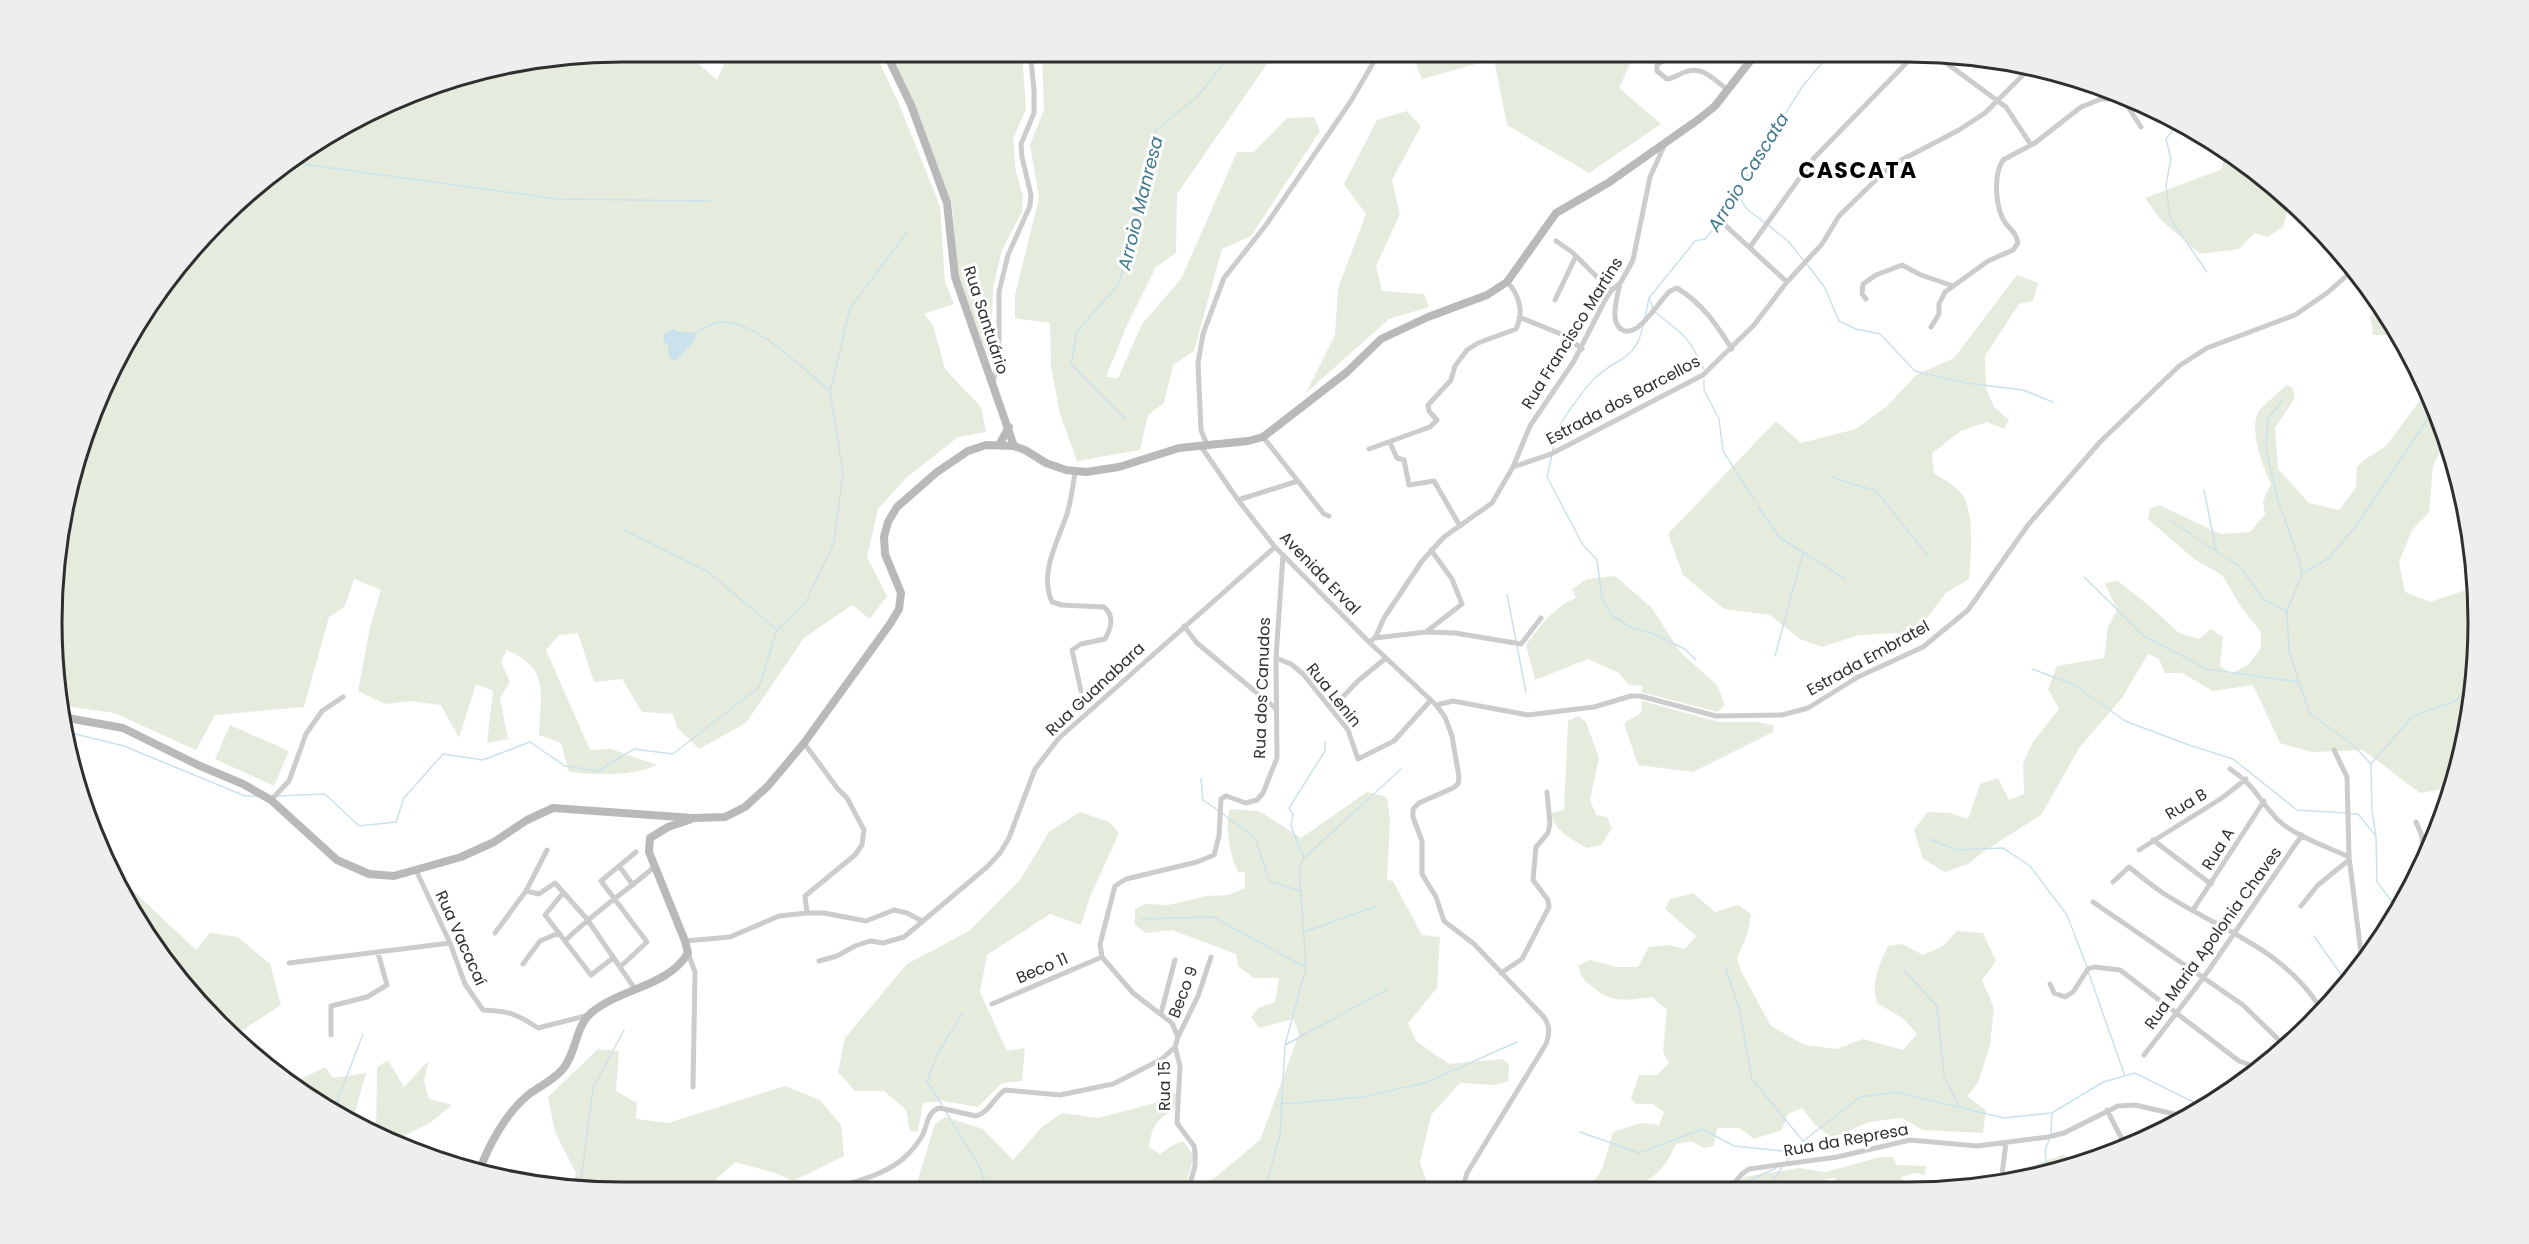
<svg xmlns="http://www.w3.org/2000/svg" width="2529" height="1244" font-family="Poppins,sans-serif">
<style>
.green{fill:#e6ecdd}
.water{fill:#cae2eb}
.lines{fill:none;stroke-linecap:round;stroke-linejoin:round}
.stream{stroke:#cae2eb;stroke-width:1.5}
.street{stroke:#ccc;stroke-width:5}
.secondary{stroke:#b9b9b9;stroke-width:8}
.labels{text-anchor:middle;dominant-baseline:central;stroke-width:6;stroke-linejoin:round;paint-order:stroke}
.street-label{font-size:16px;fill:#2f2f2f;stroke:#fff}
.water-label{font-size:18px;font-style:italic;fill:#3f798f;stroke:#fff}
.district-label{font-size:22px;font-weight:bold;letter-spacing:1.5px;fill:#000;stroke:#fff}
.rim{fill:none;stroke:#2f2f2f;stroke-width:3}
</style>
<rect width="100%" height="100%" fill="#fff"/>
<path class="green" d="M622,51H684L717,80L730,51H874L899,104L936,196L940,207L945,282L954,304L924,314L933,325L945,369L981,407L986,432L958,437L906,478L878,509L867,557L887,596L870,619L852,605L804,638L746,723L699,749L677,727L673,714L642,712L622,679L594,682L578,633L559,635L546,650L590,750L611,749L657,765C629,777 598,775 569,772L561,743L539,735C540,692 551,670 507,650L501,662L510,682L500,698L508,739L487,743L493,691L476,684L459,738L441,705L410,701L385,704L358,691L370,627L381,590L354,579L345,606L329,617L304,707L215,715L196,750L114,713L58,705L56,697L62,510L128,336L193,245L274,169L438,81Z
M889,51H1022L1026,109L1013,139L1016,172L1023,196L1022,212L1002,250L993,288L991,364L958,277L952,205L912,98Z
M1042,51H1276L1177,194L1176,253L1156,267L1127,325L1106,377L1118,378L1142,324L1181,279L1237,152H1254L1287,118L1314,117L1320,131L1251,236L1222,249L1194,351L1173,365L1164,403L1148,415L1140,450L1077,461L1060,414L1051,367L1050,323L1015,318V295L1039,198L1030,145L1044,110Z
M1411,51H1636L1619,88L1661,124L1589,173L1507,125L1494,59L1422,79Z
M1407,111L1421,126L1392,180L1400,214L1376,266L1382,291L1424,294L1429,307L1389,319L1306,393L1335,335L1338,288L1366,214L1344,184L1377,120Z
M2225,147L2290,201L2283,227L2267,237L2255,233L2239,249L2200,254L2161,220L2145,198L2222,169Z
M2017,275L2038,283L2033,301L2019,304L1985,356L1986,388L1994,407L2009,420L2004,429L1987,422L1961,431L1932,453L1934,473C1943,479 1954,485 1961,493C1975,508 1971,559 1969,579L1946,593L1916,632L1859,635L1822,647L1800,639L1770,615L1724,609L1683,575L1668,534L1776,421L1801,443L1856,429L1887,406L1916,375L1954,358Z
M2381,304L2382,305L2398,335H2373L2370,316Z
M2423,381L2435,404L2447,443L2444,444L2433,466L2429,513L2412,530L2399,562L2405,592L2430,602L2475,587L2478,622L2467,734L2451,788L2420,793L2363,750L2312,752L2280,743L2253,685L2213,691L2182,673H2165L2159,659L2148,654L2122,698L2079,748L2042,814L1983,852L1968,864L1945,872L1923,859L1914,830L1927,812L1951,813L1968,819L1980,784L1998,778L2009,800L2024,794L2023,763L2033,742L2059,709L2048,689L2057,666L2104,658L2108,627L2117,610L2105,583L2118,581L2152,608L2179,633L2199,639L2211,629L2223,637L2220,665L2230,674L2248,665L2261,648V632L2241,607L2222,575L2194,559L2148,519L2150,509L2159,505L2221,534L2250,532L2265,514L2263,501L2271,484C2263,467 2248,428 2259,411C2264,405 2279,392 2286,385L2292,387L2295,398L2275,428L2278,469L2309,503L2339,510L2356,488L2357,467L2364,460L2386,446L2424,395Z
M1615,576L1652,608L1680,652L1717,685L1725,705L1718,712L1641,692L1643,686L1629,685L1619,673L1588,659L1535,680L1526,645C1538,628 1555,606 1576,598L1572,589L1587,579Z
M1642,701L1719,722H1758L1773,725V732L1693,772L1638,765L1624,723L1641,713Z
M1578,716L1586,722L1599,758L1590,800L1596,815L1607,817L1612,828L1601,845L1587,848C1573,840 1553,830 1551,813L1564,810L1568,721Z
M230,725L289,751L274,786L215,759Z
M1367,792L1387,797L1390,821L1387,880L1393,881L1422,935L1440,937L1437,988L1408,1023L1416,1041L1449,1064L1502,1059L1509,1064L1508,1081L1495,1085L1460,1083L1431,1115L1420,1163L1428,1184L1451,1190L1194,1191L1217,1176L1260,1140L1299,1034L1293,1019L1259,1028L1251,1017L1258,1008L1275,1002L1279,978H1254L1238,966L1236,954L1172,930L1146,933L1135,925V909L1145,904L1168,905L1207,896L1228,895L1245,888V871L1239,873C1230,859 1224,824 1230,809L1259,811L1301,838Z
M1080,812L1109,822L1119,833L1090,897L1081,925L1050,914L987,955L980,992L1007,1051L1025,1048L1022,1081L1002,1083L978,1107L943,1101L923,1103L918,1132L910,1131L906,1110L884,1091H855L838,1072L845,1038L907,964L969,931L1020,880L1049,832Z
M125,883L196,950L210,933L238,937L270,964L281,1005L232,1037L218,1026L119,887Z
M1693,893L1715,912L1738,905L1751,914L1748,932L1737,959L1741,971L1771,1026L1805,1045L1837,1049L1863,1039L1903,1050L1917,1034L1904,1019L1877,1003C1871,983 1879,965 1888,946L1902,944L1923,955L1943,946L1957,931L1983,933L1996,961L1982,980L1994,1008L1990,1045L1978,1083L1967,1096L1986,1110L1983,1133L1923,1130L1902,1118L1869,1122L1832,1138L1815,1125L1802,1108L1788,1114L1782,1130L1754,1139L1739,1128H1717L1714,1146L1704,1148L1691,1141L1676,1144C1657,1188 1633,1189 1589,1189L1602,1169L1613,1132L1641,1123L1659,1125L1664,1112L1652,1104H1636L1631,1098L1639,1075H1657L1669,1063L1663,1052L1667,1010L1652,997C1629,1000 1613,1004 1594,988C1585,981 1581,978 1578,966L1590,960L1617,967H1638L1649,947L1668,945L1685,949L1696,936L1665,909L1670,899Z
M598,1049L619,1051L616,1091L637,1103L636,1119L668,1123L785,1086L820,1100L841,1125L844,1156L793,1181L775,1173L735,1162L701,1193H622L572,1188L576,1173L555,1132L548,1097Z
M388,1060L404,1087L429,1060L424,1081L429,1099L452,1105L431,1122L394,1141L393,1144L376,1135L377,1067Z
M325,1067L333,1078L366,1073L355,1112L356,1124L305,1097L301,1079Z
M1171,1089L1177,1096L1174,1110C1157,1118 1151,1129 1149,1147L1160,1154L1171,1146L1183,1141L1194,1156L1184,1191L914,1192L935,1124L945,1117L983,1129L1013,1160L1042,1127L1062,1113L1098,1118L1155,1103Z
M2063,1155L2081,1161L2022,1177V1169Z
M1880,1157H1893L1897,1165L1926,1166L1925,1175L1915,1173L1901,1177L1903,1183L1925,1185L1926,1188L1838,1189L1835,1178L1825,1179L1828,1189H1737L1744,1177L1799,1168L1826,1172Z"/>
<path class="water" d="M673,329L679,332H694L696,339L676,361L669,358L668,346L663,340L664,334Z"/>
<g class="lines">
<path class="stream" d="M2173,120V130L2166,139L2171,159L2166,185L2170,218L2207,272
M287,162L558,199L710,201
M1736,193L1747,209L1765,223
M1769,226L1788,241L1804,261
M1807,264L1825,288L1839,321L1856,329L1880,334L1915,371L1966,383L2023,390L2053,402
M1653,308L1649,298L1695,241L1705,239L1716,226L1802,87L1832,51
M1655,312C1673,328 1683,330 1695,352C1698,359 1703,362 1703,369
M1645,318L1649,298
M695,334C701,329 713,323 720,322C755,319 804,370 830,391
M1704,380V390L1719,419L1723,451L1755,501
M2283,399L2268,419L2266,449L2278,501L2297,553L2302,574L2287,611L2289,651L2309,713L2351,743L2371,764L2372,811L2376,836L2377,882L2396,907
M1125,419L1071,364L1077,331L1119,284L1156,130L1198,96L1233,51
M1553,450C1554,445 1554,437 1556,432C1561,421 1586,386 1595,378C1618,356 1635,362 1643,326
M1552,455L1547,477L1583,545L1597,560L1602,598L1611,615L1632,628L1652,633L1685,649L1696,660
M1831,477L1876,491L1928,556
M2204,490L2216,550
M1758,506L1779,537L1845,579
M2171,521L2240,567L2264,600L2287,611
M623,529L707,571L777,630
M2303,573L2329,558L2356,526L2436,407
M2084,577L2144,636L2207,669L2299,682
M1507,594L1516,641
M1517,646L1526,692
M1775,656L1803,553
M2032,669L2075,685L2125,721L2189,745L2233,759L2297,810L2346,813
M67,732L124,746L245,796H258
M2371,764L2413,716L2455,701L2472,687
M1201,778L1203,800L1219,811
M278,796L325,794L359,826L396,822L404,798L443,754L483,760L530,742L565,766L598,771L634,749L673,754L759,687L777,630L807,600L834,542L843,473L830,392L850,308L908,231
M1223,814L1255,838L1269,881L1300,891
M2351,814H2358L2375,835
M1930,839L1956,850L2003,848L2030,866L2067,915L2087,967
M1304,858L1401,769
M1142,919L1213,917L1305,967
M1304,932L1377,906
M2314,936L2347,983
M1725,966L1739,1007L1752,1079L1803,1141
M1904,970L1937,1006L1944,1076L1960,1108
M2088,971L2125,1076
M197,996L200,990
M1285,1045L1388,989
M1283,1104L1364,1097L1427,1082L1517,1042
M942,1105L927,1081L938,1053L962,1014
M333,1112L363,1034
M946,1112L980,1168L989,1192
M1580,1132L1639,1153L1702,1129L1734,1146L1791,1152
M2051,1135L2052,1113
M1787,1161L1803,1141L1860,1097L1896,1092L2004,1118L2052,1113L2103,1082L2135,1073L2201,1106
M2047,1171L2045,1150L2049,1140
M580,1189L593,1088L624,1030
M1732,1189L1776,1168
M1768,1189L1782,1167
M1265,1191L1280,1134L1285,1045L1306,967L1299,868L1304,858L1291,826L1293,814L1289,808L1325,751V742"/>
<path class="street" d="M1690,51L1661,62L1657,65V71L1667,79C1674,78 1679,74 1685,72C1703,65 1715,81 1728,90
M1934,54L2006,107L2031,145
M2123,99L2141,127
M1726,226L1787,282
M1556,241L1572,252L1611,291
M1750,247L1814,158L1917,52
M1620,283C1618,296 1607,325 1625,331C1629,332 1635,329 1638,327C1650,318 1659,302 1670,291L1677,288C1703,304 1716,324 1732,349
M1866,299L1862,294L1863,284L1876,275L1902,265L1921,275L1953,286
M1555,300L1576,256
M1519,317L1566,336L1582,349
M1931,327L1939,314V304L1945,292L1988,261L2013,250L2018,243C2016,233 2012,231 2006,224C1995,209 1993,175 2003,160L2035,143L2081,107L2101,99H2123L2127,95
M993,384L999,351V292L1008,255L1030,206L1031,195L1022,157L1021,144L1034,113V90L1030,51
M1263,437L1324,514L1329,516
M1390,443L1397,458L1404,460L1409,485L1434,481L1460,526
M1200,445L1238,500L1275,547L1369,642L1436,705L1445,717L1452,736L1459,777L1458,784L1453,788L1419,803L1413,809V817L1422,841V874L1436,897L1444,921L1474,944L1543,1016C1550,1025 1550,1033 1546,1044L1467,1173L1462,1190
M1207,445L1201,430L1198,363L1203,334L1224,278L1266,225L1351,101L1380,51
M1369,449L1430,427L1437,420L1429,411L1428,405L1451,380L1455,366L1467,350L1478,343L1516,329C1524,313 1520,295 1507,282
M1513,467L1551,454L1703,375L1754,325L1787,282L1822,244L1839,216L1890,166L1959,130L1985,113L2032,66
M1075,472C1073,487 1071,503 1066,517C1057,543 1039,574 1052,602L1062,605L1104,607C1115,616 1111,628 1105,639L1081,644L1072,650L1081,691
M1238,500L1298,481
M1184,626L1197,643L1275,708
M1426,632L1462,604L1452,579L1431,550
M1375,638L1426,632L1455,633L1521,644L1541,618
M1369,642L1375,638L1384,618L1422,561L1444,537L1492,503L1513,467L1530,426L1574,361L1604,302L1611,291L1621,282L1633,260L1650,177L1665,144
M1276,658L1291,664L1303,674L1348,730L1358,759L1394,741L1431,700
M1436,705L1453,701L1528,715L1594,707L1631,696H1640L1716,716L1782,715L1808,708L1858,677L1923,647L1968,610L2028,525L2100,442L2179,366L2207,348L2295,315L2327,293L2353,270
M1331,709L1359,680L1386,658
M804,743L838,789L847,798L864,830L862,845L855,855L805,896L807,913
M2334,750L2347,777L2349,857
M2230,769C2255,785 2259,801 2278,820C2296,837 2326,846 2349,857L2362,961L2361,968
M271,800L289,781L306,734L322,711L343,697
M2416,822L2422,836L2423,861
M2153,840L2211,884
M2139,850L2222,798L2246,779
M619,866L633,885
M416,870L450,943L465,984L483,1010C509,1011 517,1014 538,1028L589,1015
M2113,882L2129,867C2140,876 2151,885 2163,893C2218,929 2281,947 2319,1006H2323
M526,891L539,894L555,883L587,919L635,989
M563,893L545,915L591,975L613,958
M2093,902L2243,1005L2284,1045
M2301,906L2318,885L2349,860
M2193,910L2264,801
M495,933L526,891L547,850
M565,941C592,914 624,893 653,868
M685,941L730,937L779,916L807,913H824L866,921L894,910L907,913L922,921
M688,953L695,972L693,1087
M819,961L837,956L855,946L870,941L883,943L904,937L987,867L1000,853L1009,838L1035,769L1059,738L1275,547
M289,963L450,943
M523,964L540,941L559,933
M620,967L647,942L601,881L636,852
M1501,973L1522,959L1549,907L1548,900L1533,880L1536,847L1548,833L1550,824L1547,792
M2050,984L2054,993L2065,997L2073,992L2088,969L2094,967L2120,970L2239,1061L2261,1069
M992,1004L1102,957
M1161,1013L1175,960
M331,1035V1006L367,997L387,985L378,953
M1178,1037L1198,996L1211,957
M1175,1047L1180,1066L1177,1123L1194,1146L1195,1152V1166L1188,1191
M2144,1055L2204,977L2302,835
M2107,1110L2127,1149
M1997,1184L2002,1174L2006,1143
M1729,1189L1742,1174L1749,1169L1837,1157L1910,1140L1977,1146L2048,1137L2064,1133L2118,1106L2135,1105L2183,1116
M820,1192C848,1183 889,1176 909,1153C914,1148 920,1140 923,1134C928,1124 927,1111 940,1108L976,1116C990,1112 993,1098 1005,1090L1060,1095L1113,1084L1162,1059L1175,1047L1178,1037L1172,1023L1133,993L1102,957L1100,944L1115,886L1126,879L1197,862L1214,855L1219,836L1221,799L1226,796L1246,803L1257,800L1263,793L1277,758L1276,658L1283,555"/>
<path class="secondary" d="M885,51L911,105L947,203L955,277L1014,446
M999,445L1009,427
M62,717L123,728L198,765L243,784L271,800L337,860L369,874L394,876L461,857L494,842L527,820L553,808L693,818L725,817L745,807L768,786L804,743L890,624L899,609L901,593L885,554L884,537L888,522L897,507L937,472L968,451L986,445L1014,446L1025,450L1046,463L1066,470L1086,472L1119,467L1179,448L1248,441L1263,437L1347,372L1381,339L1428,317L1487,295L1507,282L1556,213L1608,183L1699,119L1715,106L1758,51
M479,1172C488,1146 506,1113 528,1095C539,1087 553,1080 562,1070C576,1055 575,1027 591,1013C620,988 668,987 688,953L685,941L649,852L650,838L668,827L689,820"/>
</g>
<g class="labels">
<g class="street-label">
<text transform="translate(986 320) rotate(72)">Rua Santuário</text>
<text transform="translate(1572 333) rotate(-58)">Rua Francisco Martins</text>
<text transform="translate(1623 400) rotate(-28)">Estrada dos Barcellos</text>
<text transform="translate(1320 573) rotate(46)">Avenida Erval</text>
<text transform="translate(1868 658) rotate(-29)">Estrada Embratel</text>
<text transform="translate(1262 688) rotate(-88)">Rua dos Canudos</text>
<text transform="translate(1095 689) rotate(-43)">Rua Guanabara</text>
<text transform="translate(1334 695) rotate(51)">Rua Lenin</text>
<text transform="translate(2186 804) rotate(-31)">Rua B</text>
<text transform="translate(2218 849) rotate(-58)">Rua A</text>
<text transform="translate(461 938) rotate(66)">Rua Vacacaí</text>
<text transform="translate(2213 938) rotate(-54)">Rua Maria Apolonia Chaves</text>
<text transform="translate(1042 968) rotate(-23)">Beco 11</text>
<text transform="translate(1183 992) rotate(-69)">Beco 9</text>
<text transform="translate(1164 1086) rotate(-90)">Rua 15</text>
<text transform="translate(1846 1140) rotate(-10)">Rua da Represa</text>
</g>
<g class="water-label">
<text transform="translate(1748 172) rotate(-58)">Arroio Cascata</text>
<text transform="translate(1140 203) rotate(-76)">Arroio Manresa</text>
</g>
<g class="district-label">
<text x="1858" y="170">CASCATA</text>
</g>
</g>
<path d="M0 0H2529V1244H0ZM622 62H1908A560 560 0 0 1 2468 622V622A560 560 0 0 1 1908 1182H622A560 560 0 0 1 62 622V622A560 560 0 0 1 622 62Z" fill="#eee" fill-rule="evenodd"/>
<path class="rim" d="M622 62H1908A560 560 0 0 1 2468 622V622A560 560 0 0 1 1908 1182H622A560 560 0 0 1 62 622V622A560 560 0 0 1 622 62Z"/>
</svg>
